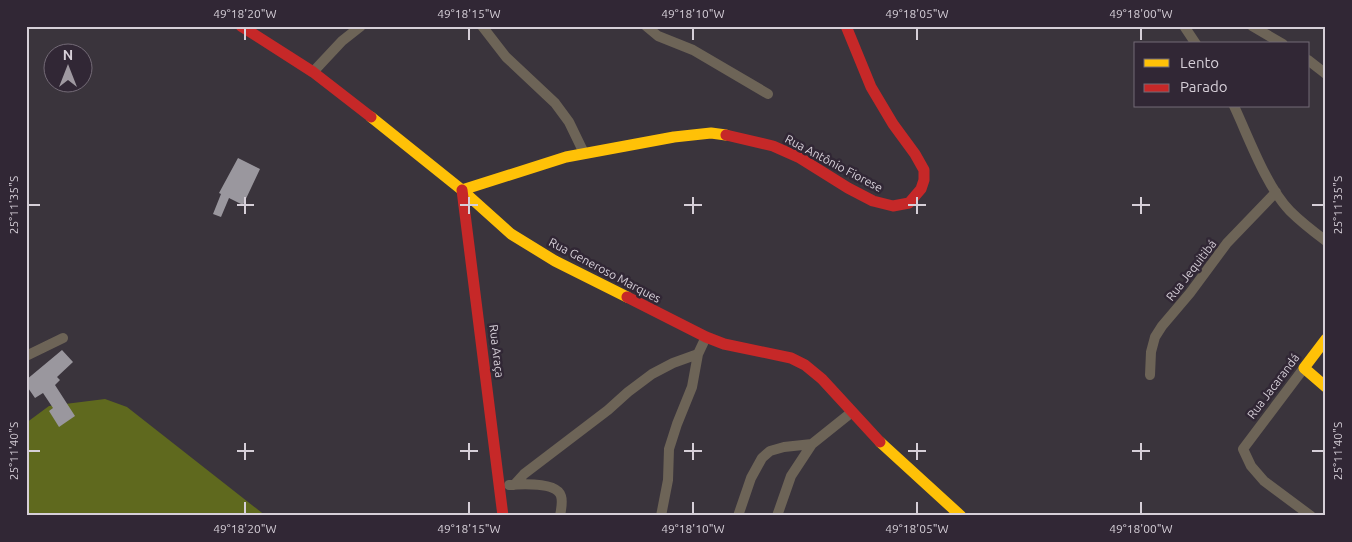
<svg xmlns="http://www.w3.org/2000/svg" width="1352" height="542" font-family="Ubuntu,sans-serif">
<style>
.forest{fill:#5f691e}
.building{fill:#9a979e}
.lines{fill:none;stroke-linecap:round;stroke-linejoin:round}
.street{stroke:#6d6457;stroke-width:10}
.slow{stroke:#ffc107;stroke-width:11}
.jam{stroke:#c62828;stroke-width:11}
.ticks{fill:none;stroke:#d6cfd8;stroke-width:2}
.labels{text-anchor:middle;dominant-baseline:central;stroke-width:5;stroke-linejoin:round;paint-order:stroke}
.street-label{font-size:12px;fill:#d6cfd8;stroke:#312735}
.neatline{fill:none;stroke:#d6cfd8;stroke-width:2}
.ticks-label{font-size:12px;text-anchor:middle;fill:#d6cfd8}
</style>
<rect width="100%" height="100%" fill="#3a343c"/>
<path class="forest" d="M105,399L127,407L266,516L354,513L362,516H26V423L49,406Z"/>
<path class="building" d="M238,158L260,169L243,205L229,198L221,217L213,214L221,194L219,193Z
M62,350L73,362L57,377L60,380L55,385L75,416L59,427L49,411L53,408L43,393L35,398L26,385V380Z"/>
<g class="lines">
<path class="street" d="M482,26L506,57L555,103L569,122L584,153
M646,26L658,36L693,50L768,94
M1184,26L1196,44
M1252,26L1283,44
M1308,60L1326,74
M313,72L342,41L361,26
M1234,106C1249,138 1266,186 1290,211C1301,222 1314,232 1326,241
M26,356L63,338
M1304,368L1243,449L1251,466L1264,481L1311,516
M1150,375L1151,352L1155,337L1162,326L1190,293L1227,243L1276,192
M509,485C521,484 557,482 561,496C563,502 561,510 560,516
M514,485L524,474L608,410L628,392L652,374L673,363L698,354
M661,516L668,480L669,449L677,424L692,387L698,354L706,337
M738,516L751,478L762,458L770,451L784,447L812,444L852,412
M777,516L791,476L812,444"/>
<path class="slow" d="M371,117L462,190L511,234L555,261L627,297
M462,190L566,157L674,137L711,133L726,135
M1326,339L1304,368L1326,387
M880,442L961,516"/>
<path class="jam" d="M241,26L313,72L371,117
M726,135L773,146L800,158L848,188L873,201L893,206L909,203L921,189L924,180V170L915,154L893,124L871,87L846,26
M462,190L503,516
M627,297L706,337L724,344L791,358L805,365L822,379L880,442"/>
</g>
<path class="ticks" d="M245,28V40M469,28V40M693,28V40M917,28V40M1141,28V40M245,197V214M469,197V214M693,197V214M917,197V214M1141,197V214M28,205H40M237,205H254M460,205H478M684,205H702M908,205H926M1132,205H1150M1312,205H1324M245,443V460M469,443V460M693,443V460M917,443V460M1141,443V460M28,451H40M237,451H254M460,451H478M684,451H702M908,451H926M1132,451H1150M1312,451H1324M245,502V514M469,502V514M693,502V514M917,502V514M1141,502V514"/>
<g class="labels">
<g class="street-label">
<text transform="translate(834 163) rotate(28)">Rua Antônio Fiorese</text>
<text transform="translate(605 270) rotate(28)">Rua Generoso Marques</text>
<text transform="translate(1191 270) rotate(-52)">Rua Jequitibá</text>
<text transform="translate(497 351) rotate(83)">Rua Araça</text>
<text transform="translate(1273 386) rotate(-53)">Rua Jacarandá</text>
</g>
</g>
<rect width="1352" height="542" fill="none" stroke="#312735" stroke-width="55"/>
<rect x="1134" y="42" width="175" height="65" fill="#312735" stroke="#736a76"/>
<rect x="1144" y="59" width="25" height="8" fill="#ffc107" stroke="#736a76"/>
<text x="1180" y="68" font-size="15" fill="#d6cfd8">Lento</text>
<rect x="1144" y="84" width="25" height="8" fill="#c62828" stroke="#736a76"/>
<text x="1180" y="92" font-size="15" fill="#d6cfd8">Parado</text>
<g transform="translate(68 68)"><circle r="24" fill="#312735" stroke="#736a76"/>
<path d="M0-4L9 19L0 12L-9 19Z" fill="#9f99a1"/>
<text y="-8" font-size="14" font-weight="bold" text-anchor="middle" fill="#d6cfd8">N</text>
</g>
<rect x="28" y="28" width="1296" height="486" class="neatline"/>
<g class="ticks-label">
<text x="245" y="18">49°18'20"W</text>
<text x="469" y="18">49°18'15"W</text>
<text x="693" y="18">49°18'10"W</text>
<text x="917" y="18">49°18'05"W</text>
<text x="1141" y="18">49°18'00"W</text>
<text transform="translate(14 205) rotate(-90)" y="4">25°11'35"S</text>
<text transform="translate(1338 205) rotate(-90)" y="4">25°11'35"S</text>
<text transform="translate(14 451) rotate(-90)" y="4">25°11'40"S</text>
<text transform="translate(1338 451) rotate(-90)" y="4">25°11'40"S</text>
<text x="245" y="533">49°18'20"W</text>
<text x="469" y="533">49°18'15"W</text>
<text x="693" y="533">49°18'10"W</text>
<text x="917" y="533">49°18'05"W</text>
<text x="1141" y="533">49°18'00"W</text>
</g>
</svg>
